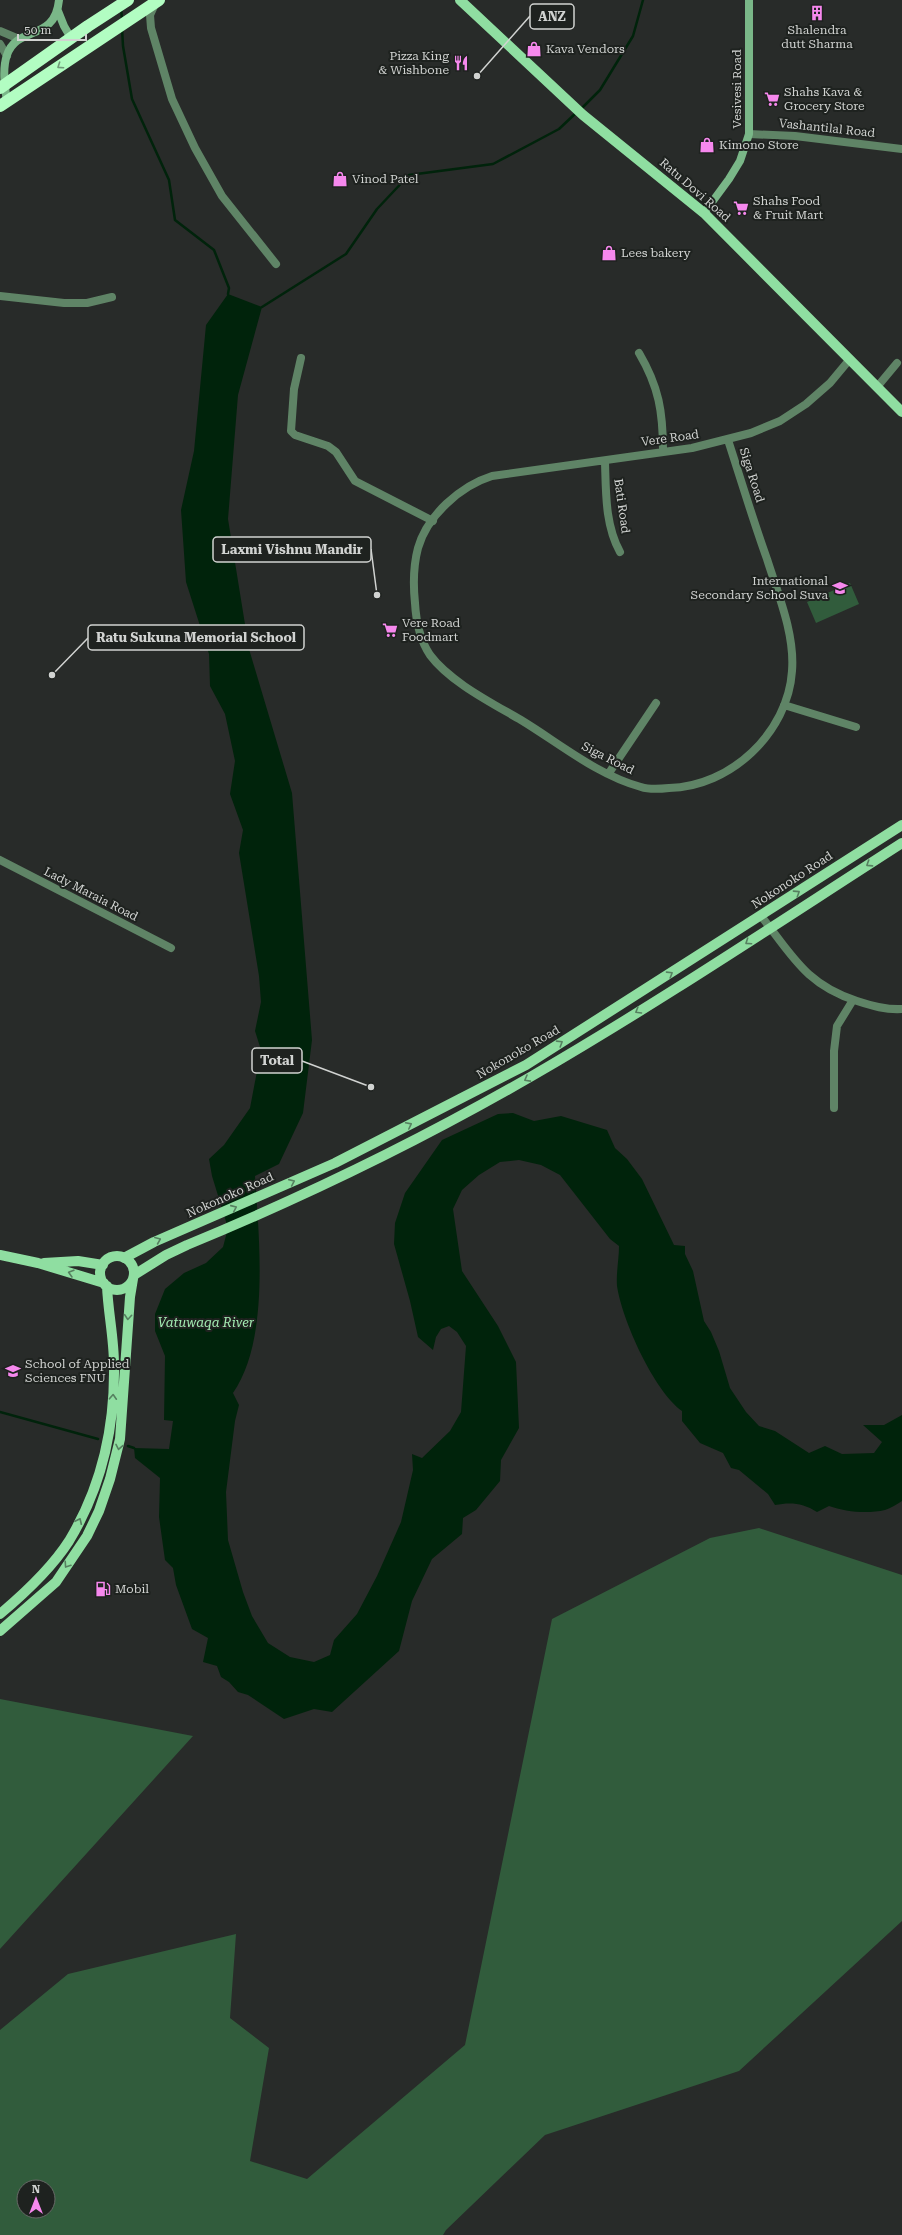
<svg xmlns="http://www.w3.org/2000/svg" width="902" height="2235" font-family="'Roboto Serif',serif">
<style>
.green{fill:#315c3c;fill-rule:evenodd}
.water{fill:#00230b}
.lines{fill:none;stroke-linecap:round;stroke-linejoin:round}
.stream{stroke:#00230b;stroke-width:2.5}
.street{stroke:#5f8466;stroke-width:8}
.secondary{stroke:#7ab788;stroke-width:8}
.primary{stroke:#8fdea1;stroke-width:10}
.highway{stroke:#b2fdc2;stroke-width:12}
.oneway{stroke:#6f9a79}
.oneway2{stroke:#568060}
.labels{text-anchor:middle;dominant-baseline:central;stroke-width:4;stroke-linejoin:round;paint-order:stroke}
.poi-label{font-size:12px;fill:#d1d3d1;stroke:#1e221f;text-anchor:start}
.street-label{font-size:12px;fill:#d1d3d1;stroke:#1e221f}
.water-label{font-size:13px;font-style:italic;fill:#a3ebb2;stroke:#1e221f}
.leader{fill:none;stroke:#d1d3d1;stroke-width:1.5}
.callout-dot{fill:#d1d3d1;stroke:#1e221f;stroke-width:1.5}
.callout{fill:#1e221f;stroke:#d1d3d1;stroke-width:1.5}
.callout-label{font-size:13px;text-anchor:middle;font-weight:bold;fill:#d1d3d1}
</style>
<rect width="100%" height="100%" fill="#282b29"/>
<path class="green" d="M850,583L859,604L816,623L807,602Z
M759,1528L902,1575V1921L739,2071L545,2135L446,2230L443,2235H0V2030L68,1974L236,1934L230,2018L269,2048L250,2161L307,2179L465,2045L552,1619L710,1538ZM24,2187H48V2211H24Z
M0,1699L193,1736L0,1949Z"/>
<path class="water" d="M228,294L262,307L238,395L228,519L249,649L292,793L312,1040L303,1113L279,1164L255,1176C259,1238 270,1340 233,1393L239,1405L235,1421L226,1492L228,1540L243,1592L252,1616L268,1643L290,1657L314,1662L330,1655L334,1640L357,1614L377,1576L401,1522L413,1470L412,1454L422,1458L450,1431L461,1412L466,1346L457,1332L449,1326L441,1329L436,1337L433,1350L418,1337L410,1301L394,1244L395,1223L405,1193L442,1140L498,1114L513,1113L534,1121L561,1116L607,1130L615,1148L627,1159L642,1179L674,1245L685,1246V1254L693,1271L704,1321L711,1332L719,1351L730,1388L746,1412L759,1426L775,1431L809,1453L825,1446L842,1454L874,1453L882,1442L863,1425H884L902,1415V1501C897,1504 891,1508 885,1510C868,1514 845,1512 829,1506L817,1512C803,1503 791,1502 775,1505L768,1494L739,1470L731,1468L723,1453L700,1443L682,1421V1411C654,1391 622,1320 617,1286C616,1273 619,1259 619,1246L610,1239L560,1175L541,1165L519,1160L500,1162L479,1175L462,1190L453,1209L462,1271L498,1326L516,1362L519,1428L501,1460L500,1481L476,1510L463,1518L462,1534L432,1559L412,1601L399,1651L332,1712L314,1709L284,1719L248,1695L238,1692L229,1682L221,1677L217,1666L203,1662L208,1638L192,1629L176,1585L173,1568L165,1560L159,1517L160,1478L135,1458L134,1448L169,1449L173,1421L164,1420L165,1356L155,1331V1314L165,1289L184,1273L206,1263L223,1247L228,1228L212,1176L209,1159L224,1145L250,1108L261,1050L255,1031L261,1002L259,976L239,853L243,830L230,794L235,761L225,714L210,686L209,654L186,582L181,510L194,451L206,325Z"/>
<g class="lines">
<path class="stream" d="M121,8L122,19
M122,28L123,46L132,99L169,180L175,220L214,250L229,288L228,294
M581,109L600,90L633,36L643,0
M262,307L346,254L377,209L409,175L493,164L559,129L577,112
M0,1412L98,1439
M128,1446L134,1448"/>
<path class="street" d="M155,4L150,15L151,28L172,99L195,148L222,196L276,264
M0,31L19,39
M0,44L7,56
M749,134L795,136L902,149
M0,296L64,303H87L112,297
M639,353C659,387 663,412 663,451
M301,358L294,389L291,431L295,435L328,446L336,452L355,481L433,521
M877,387L897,363
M728,440C741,480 753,520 767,559C778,594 795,634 792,671C788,733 730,787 669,788C660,789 650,790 641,787C597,775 559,743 521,720C492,703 450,682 430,655C420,640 416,621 415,603C413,584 413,567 418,548C427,516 460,486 492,476L692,448L751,433L780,421L806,404L830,383L850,359
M605,462C606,492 605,525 620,552
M784,705L856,727
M609,773L656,703
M0,860L171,948
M761,916C792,955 806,985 857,1001C872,1006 886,1010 902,1009
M834,1108V1051L837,1026L853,1000"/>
<path class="secondary" d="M58,11L64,26L71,38
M7,102C5,88 2,69 7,55C17,25 55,42 59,0
M704,213L729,179L740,161L749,134V0"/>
<path class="primary" d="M460,0L583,115L704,213L902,412
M0,1255L38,1263L104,1283
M100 1273a17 17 0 1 1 34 0a17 17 0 1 1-34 0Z
M124,1258L154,1242L335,1163L526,1065L902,825
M44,1263L78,1261L103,1265
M134,1275L166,1255L187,1245C306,1196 421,1140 532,1076C658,1003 779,922 902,843
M0,1614C25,1593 51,1569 69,1541C101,1488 115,1427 114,1365C114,1338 108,1312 107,1286
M0,1631L56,1582L87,1536L99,1511L110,1479L120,1439L130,1297L133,1279"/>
<path class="highway" d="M0,88L88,26L128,0
M0,106L159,0"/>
</g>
<defs><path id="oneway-chevron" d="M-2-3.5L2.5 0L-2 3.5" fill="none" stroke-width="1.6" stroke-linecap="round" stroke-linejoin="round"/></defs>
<use class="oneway" href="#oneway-chevron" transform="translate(60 66) rotate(146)"/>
<g class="oneway2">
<use href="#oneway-chevron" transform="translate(869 864) rotate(147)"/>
<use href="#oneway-chevron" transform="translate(797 893) rotate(-33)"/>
<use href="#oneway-chevron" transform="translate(748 942) rotate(146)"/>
<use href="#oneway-chevron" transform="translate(670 974) rotate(-32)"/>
<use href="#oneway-chevron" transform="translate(638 1011) rotate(149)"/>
<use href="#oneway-chevron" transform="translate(560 1043) rotate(-32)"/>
<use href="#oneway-chevron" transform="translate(527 1079) rotate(151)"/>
<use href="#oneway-chevron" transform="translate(409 1125) rotate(-27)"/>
<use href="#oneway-chevron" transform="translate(292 1182) rotate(-24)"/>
<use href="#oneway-chevron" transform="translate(234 1208) rotate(-24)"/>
<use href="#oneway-chevron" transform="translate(158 1240) rotate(-23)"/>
<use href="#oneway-chevron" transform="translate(71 1273) rotate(-164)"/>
<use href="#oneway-chevron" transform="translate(128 1317) rotate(95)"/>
<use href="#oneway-chevron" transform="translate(113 1397) rotate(-87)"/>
<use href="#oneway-chevron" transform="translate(119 1447) rotate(101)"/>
<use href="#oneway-chevron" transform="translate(79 1521) rotate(-65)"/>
<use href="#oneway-chevron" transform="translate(67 1565) rotate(124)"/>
</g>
<defs>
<g id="building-bare" transform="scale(1.2)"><path d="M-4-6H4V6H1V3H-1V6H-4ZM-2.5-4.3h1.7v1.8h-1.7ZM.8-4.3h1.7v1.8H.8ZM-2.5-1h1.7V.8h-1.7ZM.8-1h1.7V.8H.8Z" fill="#f688ed" stroke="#1e221f" stroke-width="2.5" paint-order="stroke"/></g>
<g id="shop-bare" transform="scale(1.2)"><path d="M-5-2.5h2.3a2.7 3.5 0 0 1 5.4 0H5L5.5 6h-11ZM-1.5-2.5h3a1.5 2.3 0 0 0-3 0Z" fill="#f688ed" stroke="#1e221f" stroke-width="2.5" paint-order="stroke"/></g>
<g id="restaurant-bare" transform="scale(1.2)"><path d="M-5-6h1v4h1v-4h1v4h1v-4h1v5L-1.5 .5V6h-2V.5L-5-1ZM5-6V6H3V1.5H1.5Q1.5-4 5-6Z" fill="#f688ed" stroke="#1e221f" stroke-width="2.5" paint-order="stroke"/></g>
<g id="supermarket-bare" transform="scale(1.2)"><path d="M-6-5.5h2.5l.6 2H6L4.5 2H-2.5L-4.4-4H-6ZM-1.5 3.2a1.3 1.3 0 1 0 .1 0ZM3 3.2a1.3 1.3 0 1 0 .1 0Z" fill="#f688ed" stroke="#1e221f" stroke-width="2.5" paint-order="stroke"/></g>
<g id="school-bare" transform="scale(1.2)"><path d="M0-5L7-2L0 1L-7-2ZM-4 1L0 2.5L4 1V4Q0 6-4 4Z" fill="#f688ed" stroke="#1e221f" stroke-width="2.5" paint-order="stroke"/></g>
<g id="university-bare" transform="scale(1.2)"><path d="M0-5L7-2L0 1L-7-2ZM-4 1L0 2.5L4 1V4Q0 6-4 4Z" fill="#f688ed" stroke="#1e221f" stroke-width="2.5" paint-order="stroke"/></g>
<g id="fuel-bare" transform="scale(1.2)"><path d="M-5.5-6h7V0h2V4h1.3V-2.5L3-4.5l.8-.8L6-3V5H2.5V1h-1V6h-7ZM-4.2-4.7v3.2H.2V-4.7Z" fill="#f688ed" stroke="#1e221f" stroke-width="2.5" paint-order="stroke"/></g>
</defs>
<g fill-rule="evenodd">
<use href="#building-bare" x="817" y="13"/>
<use href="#shop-bare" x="534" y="49"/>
<use href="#restaurant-bare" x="461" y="63"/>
<use href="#supermarket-bare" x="772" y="99"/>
<use href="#shop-bare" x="707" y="145"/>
<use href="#shop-bare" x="340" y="179"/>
<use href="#supermarket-bare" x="741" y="208"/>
<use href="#shop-bare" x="609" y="253"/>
<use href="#school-bare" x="840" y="588"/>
<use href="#supermarket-bare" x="390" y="630"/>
<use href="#university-bare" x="13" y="1371"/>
<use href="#fuel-bare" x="103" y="1589"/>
</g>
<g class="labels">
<g class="poi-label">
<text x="817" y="30" text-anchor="middle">Shalendra<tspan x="817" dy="14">dutt Sharma</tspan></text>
<text x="546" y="49">Kava Vendors</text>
<text x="449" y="56" text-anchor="end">Pizza King<tspan x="449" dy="14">&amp; Wishbone</tspan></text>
<text x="784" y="92">Shahs Kava &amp;<tspan x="784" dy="14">Grocery Store</tspan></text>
<text x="719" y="145">Kimono Store</text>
<text x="352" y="179">Vinod Patel</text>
<text x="753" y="201">Shahs Food<tspan x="753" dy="14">&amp; Fruit Mart</tspan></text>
<text x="621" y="253">Lees bakery</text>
<text x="828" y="581" text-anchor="end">International<tspan x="828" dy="14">Secondary School Suva</tspan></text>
<text x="402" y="623">Vere Road<tspan x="402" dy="14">Foodmart</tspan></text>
<text x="25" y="1364">School of Applied<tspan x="25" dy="14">Sciences FNU</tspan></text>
<text x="115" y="1589">Mobil</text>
</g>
<g class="street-label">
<text transform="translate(737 89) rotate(-90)">Vesivesi Road</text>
<text transform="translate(827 128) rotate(6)">Vashantilal Road</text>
<text transform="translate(695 190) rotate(41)">Ratu Dovi Road</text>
<text transform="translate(670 438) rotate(-8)">Vere Road</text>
<text transform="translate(752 475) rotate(72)">Siga Road</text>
<text transform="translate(622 506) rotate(82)">Bati Road</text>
<text transform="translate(608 758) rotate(27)">Siga Road</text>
<text transform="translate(792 880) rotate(-33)">Nokonoko Road</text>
<text transform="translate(91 894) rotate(27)">Lady Maraia Road</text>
<text transform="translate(518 1052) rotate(-30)">Nokonoko Road</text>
<text transform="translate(230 1195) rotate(-24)">Nokonoko Road</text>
</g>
<g class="water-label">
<text x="206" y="1322">Vatuwaqa River</text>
</g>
</g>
<path class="leader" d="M477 76L530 16M377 595L371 549M52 675L88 638M371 1087L302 1061"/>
<g class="callout-dot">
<circle cx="477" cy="76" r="4"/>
<circle cx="377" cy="595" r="4"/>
<circle cx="52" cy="675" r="4"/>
<circle cx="371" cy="1087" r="4"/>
</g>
<g class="callout">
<rect x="530" y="4" width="44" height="25" rx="4"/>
<rect x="213" y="537" width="158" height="25" rx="4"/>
<rect x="88" y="625" width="216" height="25" rx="4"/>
<rect x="252" y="1048" width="50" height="25" rx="4"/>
</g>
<g class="callout-label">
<text x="552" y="21">ANZ</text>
<text x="292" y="554">Laxmi Vishnu Mandir</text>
<text x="196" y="642">Ratu Sukuna Memorial School</text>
<text x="277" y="1065">Total</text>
</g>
<g transform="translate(36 2199)"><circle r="19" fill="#1e221f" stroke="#666966"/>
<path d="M0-3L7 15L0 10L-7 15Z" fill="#f688ed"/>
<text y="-6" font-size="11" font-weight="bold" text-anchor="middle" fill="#d1d3d1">N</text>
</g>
<path d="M18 34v6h68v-6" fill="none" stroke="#d1d3d1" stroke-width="2"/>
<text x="24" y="34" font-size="12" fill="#d1d3d1" stroke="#1e221f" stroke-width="3" paint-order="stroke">50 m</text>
</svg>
